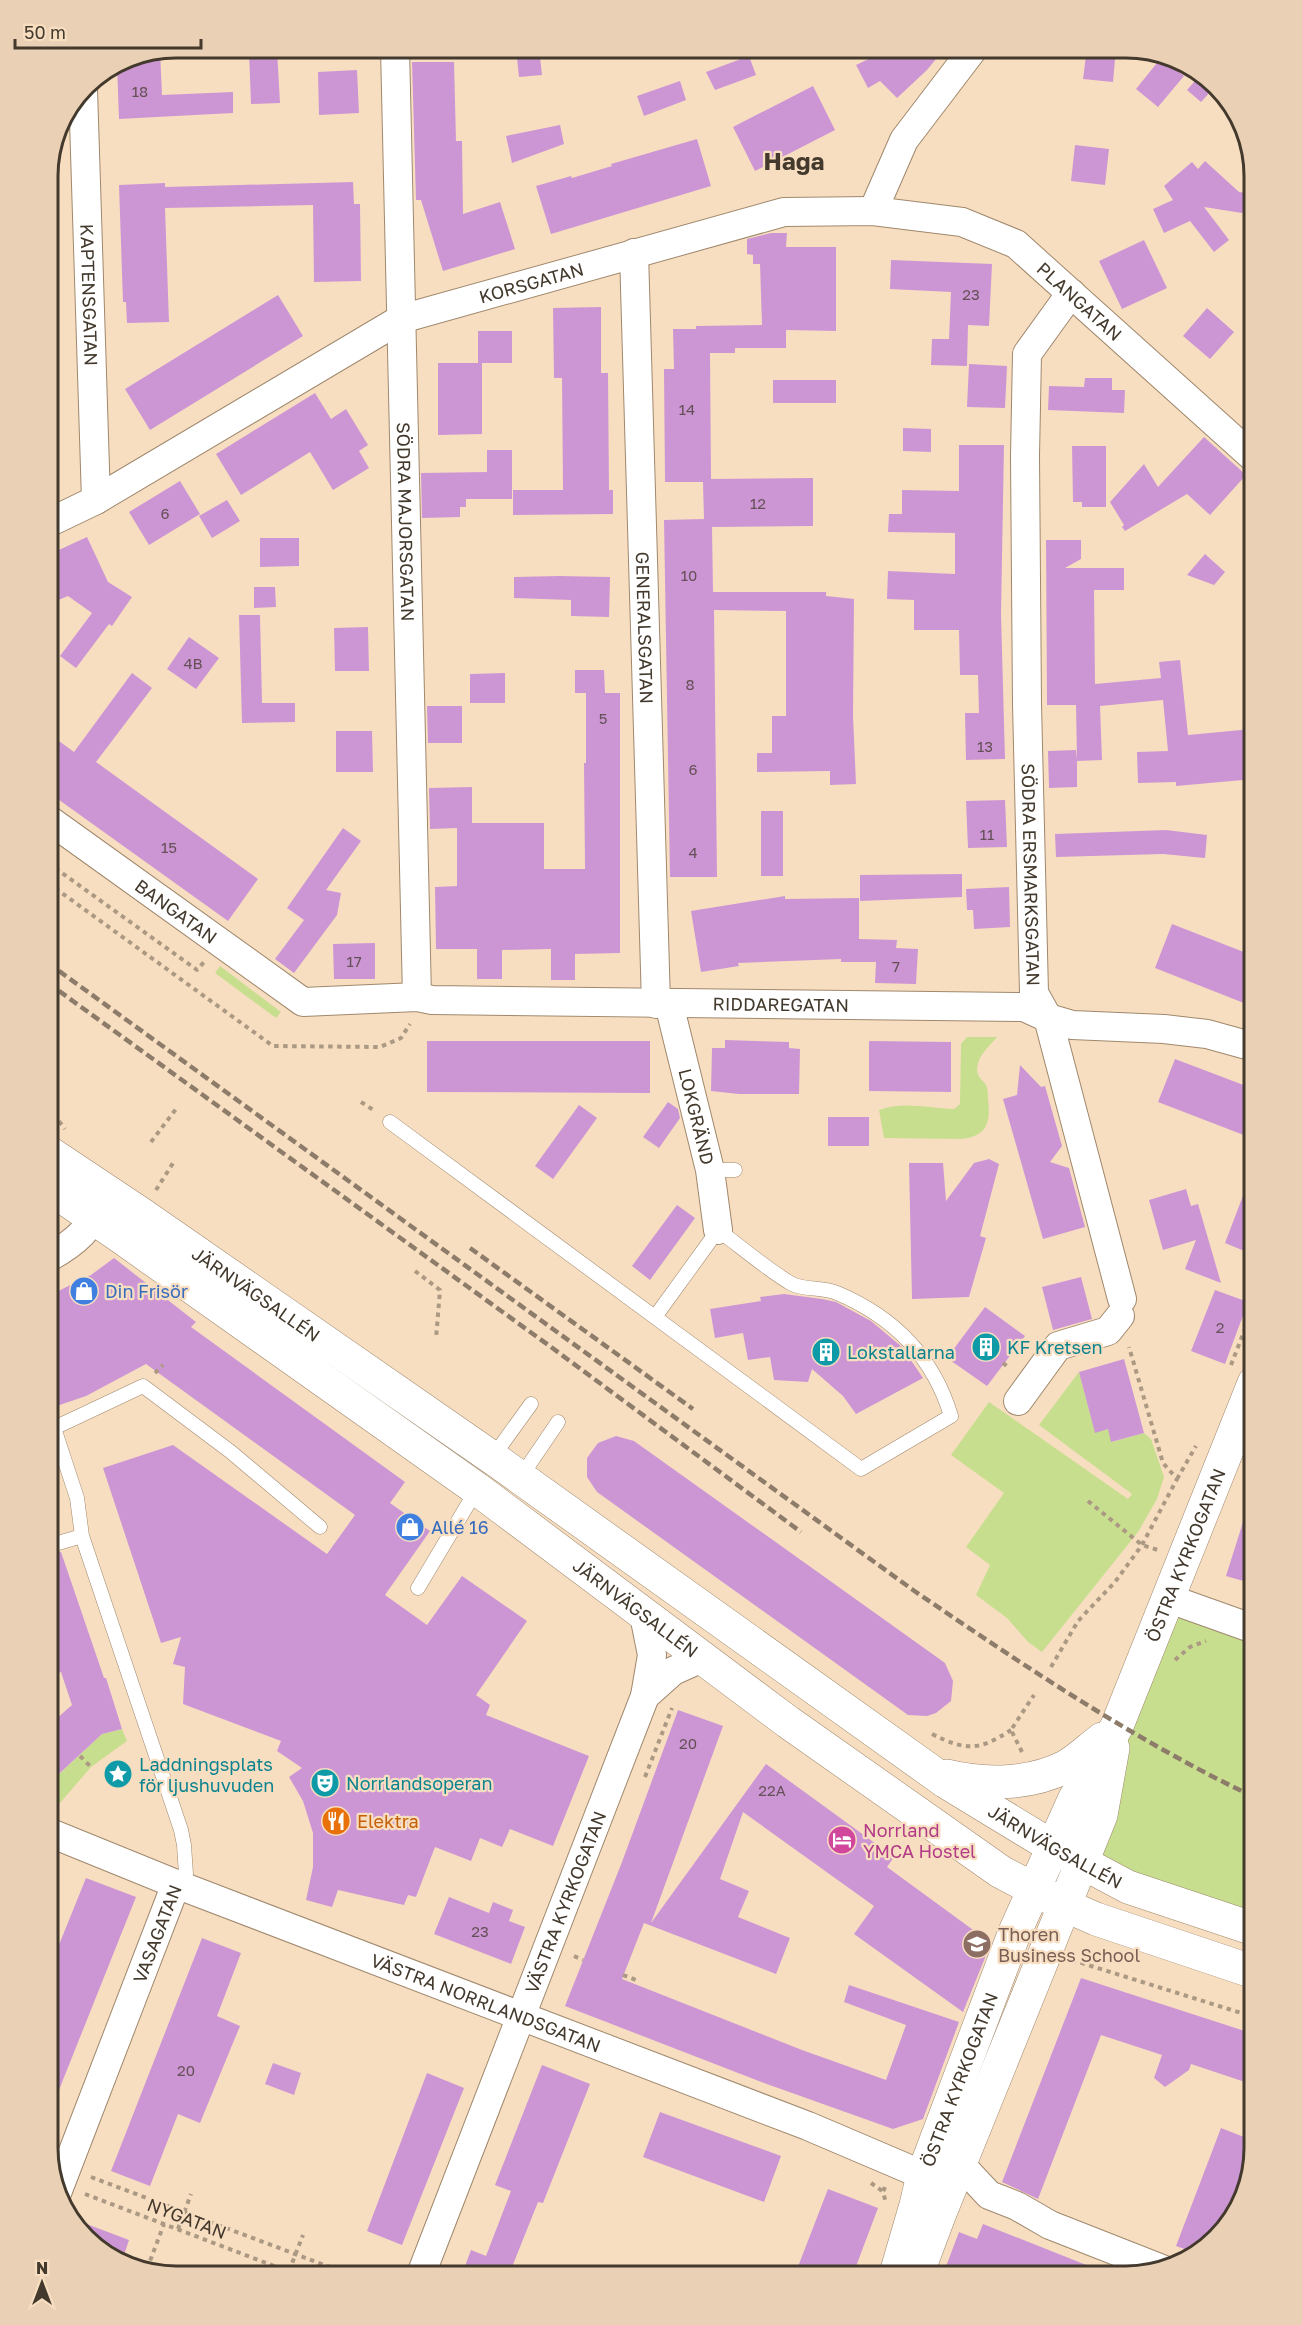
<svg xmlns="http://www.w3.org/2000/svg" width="1302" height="2325" font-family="'Golos Text',sans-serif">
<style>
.green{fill:#c7de8f}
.building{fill:#cc96d4}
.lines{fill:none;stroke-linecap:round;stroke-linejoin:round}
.lane-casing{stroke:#9f886d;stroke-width:15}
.street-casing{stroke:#9f886d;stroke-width:30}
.secondary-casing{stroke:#9f886d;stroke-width:34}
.path{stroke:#ac9983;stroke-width:4;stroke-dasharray:4.5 4.5;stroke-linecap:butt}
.lane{stroke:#fff;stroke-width:14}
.street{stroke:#fff;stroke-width:28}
.secondary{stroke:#fff;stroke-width:33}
.rail{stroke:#8d7c69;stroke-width:4.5;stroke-dasharray:9 4.5;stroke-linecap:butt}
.labels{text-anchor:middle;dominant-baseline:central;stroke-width:4.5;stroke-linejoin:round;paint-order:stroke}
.number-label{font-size:15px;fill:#655057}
.street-label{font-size:18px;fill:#43392d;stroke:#f8dec1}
.shop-label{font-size:18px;fill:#366cbe;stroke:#f8dec1;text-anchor:start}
.culture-label{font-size:18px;fill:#0d838f;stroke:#f8dec1;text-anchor:start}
.food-label{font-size:18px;fill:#c56008;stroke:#f8dec1;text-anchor:start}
.hotel-label{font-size:18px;fill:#b23c85;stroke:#f8dec1;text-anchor:start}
.education-label{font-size:18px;fill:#785e54;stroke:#f8dec1;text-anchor:start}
.district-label{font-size:24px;font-weight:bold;fill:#43392d;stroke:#f8dec1}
.rim{fill:none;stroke:#43392d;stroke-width:3}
</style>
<rect width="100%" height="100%" fill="#f8dec1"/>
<path class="green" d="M220,966L281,1012L276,1018L215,973Z
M967,1037H997C989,1047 978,1055 977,1069C977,1077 982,1079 986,1085C988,1089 988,1094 988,1099C991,1123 987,1136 961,1139L884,1138L879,1110C901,1101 930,1108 954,1109L960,1104L961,1044Z
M1079,1372L1095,1432L1108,1429L1112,1442L1144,1433L1151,1439L1164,1477L1157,1499L1138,1532L1042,1652L1028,1642L1007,1618L976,1595L990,1565L966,1547L1004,1493L951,1455L989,1402L1128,1499L1132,1494L1039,1425Z
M1167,1598L1254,1630V1929L1083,1863Z
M122,1729L127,1741L91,1767L60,1803L48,1799L54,1779L102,1734Z"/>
<path class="building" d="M516,48H539L542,75L519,77Z
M872,48H945L927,70L897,98L880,81L868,88L856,65L875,56Z
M1087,48H1116L1113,82L1083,79Z
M277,50L280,103L251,104L249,51Z
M160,51L162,95L233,92V113L119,119L117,65L128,58Z
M749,56L756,75L715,90L706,72Z
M1161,58L1184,76L1158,107L1136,89Z
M412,62H454L456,141H462L463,214L500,202L515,249L443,271L421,200H416Z
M357,70L359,113L319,115L318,72Z
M1201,74L1213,89L1201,102L1187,90Z
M680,81L686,100L644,116L637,96Z
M813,86L835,130L755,171L733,127Z
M560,125L564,144L512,163L506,136Z
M697,139L711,186L551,234L536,186L571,176L572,178L612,166L611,164Z
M1075,145L1109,149L1105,185L1071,181Z
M1205,161L1239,192L1246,193L1250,205L1242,213L1204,207L1229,240L1214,252L1190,221L1164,233L1153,209L1173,200L1164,186L1192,162L1198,169Z
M353,182L354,204H360L361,281L314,282L313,205L165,208L169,322L127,323L126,302H123L119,185L165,183V187Z
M771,233H787L786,247H836V331L786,330V348H735V353H710L711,479L813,478V526L712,527L713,592H826V596L854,599L853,716L856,784L830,785V771L757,772V753H772V716H786V611L714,610L717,877H670L664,520L704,519L703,482H665L664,369H674L673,329H696V326L762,325L760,264H753V255L747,254V239Z
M1144,240L1167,288L1122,309L1099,261Z
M891,260L992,264L989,326L968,325L967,366L931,365L932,339H949L951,292L890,289Z
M278,295L303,336L150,430L125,389Z
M601,307V373H608L609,490H613V514L513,515V490H563L562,378H554L553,308Z
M1207,308L1234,332L1210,359L1183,336Z
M478,331H512V363H482V434L438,435V363H478Z
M969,364L1007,366L1005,408L967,407Z
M1085,378H1112V390H1125L1124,413L1048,410L1049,386L1084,387Z
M773,380H836V403H773Z
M315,393L331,419L346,409L368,445L359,451L369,468L333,490L310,452L241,495L216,454Z
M903,428L931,429V452L903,451Z
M1204,437L1246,475L1210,515L1187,494L1125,531L1122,527L1124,525L1110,502L1144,464L1158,487Z
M959,445H1004L1001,614L1005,759L966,760L965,713H979L978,675H960L959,630H914V600L887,599L888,571L955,574V533L888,532L889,514H902V490L959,491Z
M1072,446H1106V507H1082V502H1073Z
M487,450H512V499H466V507H460V517L422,518L421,473L487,472Z
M180,481L200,514L149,545L129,512Z
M227,500L240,521L212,538L199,516Z
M87,537L108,582L132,597L112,626L109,624L76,668L60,656L92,613L68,596L56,601L48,583V555Z
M260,538H299V566L260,567Z
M1046,540H1081V559L1065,568H1124V590H1094L1095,684L1161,678L1159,662L1180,660L1188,735L1252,729L1254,779L1176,786V782L1138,783L1137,752L1168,751L1163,700L1100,706L1102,760L1077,761V787L1049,788L1048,751L1076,750L1077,760L1076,705H1047Z
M1205,554L1225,572L1214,585L1187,575Z
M559,576L610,577L609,617L571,616V600L514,598V577Z
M254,587H275L276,607L254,608Z
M239,615H260L262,703H295V722L242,723Z
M368,627L369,671H335L334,628Z
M189,637L219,658L196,689L167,669Z
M575,670H604L605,693H620V953L575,954V980H551V949L502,950V979H477V949H436L435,887L457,886V828L430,829L429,788L472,787V823H544V869H585L584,763H586V693H575Z
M132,673L152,688L96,762L258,879L228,921L48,792V733L74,752Z
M505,673V703H470V674Z
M427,706H462V743H428Z
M336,731H372L373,772H336Z
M1005,800L1007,847L968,848L966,801Z
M761,811H783V876H761Z
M343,828L361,841L326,890L341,893L337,915L294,973L275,959L304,920L287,908Z
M1166,830L1207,835L1205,858L1163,854L1056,857L1055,834Z
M962,874V897L860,901V875Z
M1009,887L1010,927L974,929L973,910H967L966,889Z
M785,896V899L859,898V939L897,940L896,948L918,949L916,984L875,983L876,962H841V959L738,963L739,966L701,972L691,911Z
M1172,924L1254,956V1007L1155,968Z
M375,943V979H334L333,944Z
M725,1040L789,1042V1048L800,1049L799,1094H739L711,1091L712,1048H725Z
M427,1041H650V1093L427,1092Z
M869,1041L951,1042V1092L869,1091Z
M1175,1059L1254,1089V1139L1158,1102Z
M1020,1065L1041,1087L1045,1086L1062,1146L1050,1162L1069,1168L1085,1227L1043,1239L1003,1099L1017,1095Z
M668,1102L678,1109L680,1118L659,1148L643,1137Z
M579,1105L597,1118L553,1179L535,1166Z
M828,1117H869V1146H828Z
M989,1159L999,1164L980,1236L986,1238L969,1297L912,1299L909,1163H943L946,1201L974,1163Z
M1252,1172H1254V1255L1225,1243Z
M1186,1189L1191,1206L1198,1204L1221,1283L1185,1269L1196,1240L1163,1250L1149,1200Z
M677,1205L695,1218L650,1280L632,1266Z
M114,1258L196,1322L191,1327L405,1482L390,1503L430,1531L385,1595L427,1625L462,1576L527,1621L476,1695L490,1705L486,1715L589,1756L553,1846L510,1829L502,1847L480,1838L471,1861L435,1847L416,1897L408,1895L404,1905L338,1890L332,1907L306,1900L313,1867V1833L303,1801L289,1777L302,1768L277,1751L281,1741L183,1704L185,1667L173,1664L181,1637L161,1643L103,1468L173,1445L327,1554L355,1515L146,1364L86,1396L48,1409V1296L91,1275Z
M1081,1277L1092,1319L1053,1330L1042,1287Z
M1215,1290L1248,1302L1225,1364L1191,1351Z
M784,1294L822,1299L836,1302L871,1321L902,1347L923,1378L856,1414L843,1396L812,1369L808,1382L774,1380L770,1357L748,1360L743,1333L715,1338L710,1309L761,1301L760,1297Z
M985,1307L1025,1336L987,1386L947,1358Z
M1124,1359L1144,1433L1111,1442L1108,1429L1095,1433L1079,1372Z
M616,1436L634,1441L945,1663L953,1681L951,1701L936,1713L927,1716L908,1715L597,1492L587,1477V1458L598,1443Z
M1250,1500L1254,1501V1584L1226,1576Z
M61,1552L104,1678H106L122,1729L102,1734L48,1784V1726L72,1705L61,1672L48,1677V1555Z
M678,1710L723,1726L651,1923L766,1764L894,1857L887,1867L991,1943L963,2012L854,1934L874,1906L743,1812L720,1879L749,1891L738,1917L790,1938L776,1974L644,1923L622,1979L802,2050L886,2080L906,2025L844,2002L849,1985L959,2022L923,2119L893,2129L764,2083L565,2006L622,1862Z
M86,1878L136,1897L49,2115L48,1972Z
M449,1897L489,1913L493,1902L513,1910L509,1921L525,1927L511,1964L434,1934Z
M202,1938L241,1953L217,2016L240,2026L200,2123L178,2114L150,2186L111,2171Z
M1081,1978L1254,2034V2085L1191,2064L1189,2070L1165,2087L1154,2078L1162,2055L1101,2035L1038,2199L1002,2182Z
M273,2063L301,2073L294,2095L265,2084Z
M542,2065L590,2084L543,2203L538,2202L508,2277H461L471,2250L486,2256L511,2191L495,2185Z
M427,2073L464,2088L402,2245L367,2231Z
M660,2112L781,2156L764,2202L643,2157Z
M1221,2128L1254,2141V2148L1232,2220L1193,2252L1176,2246Z
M828,2189L878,2208L852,2277H794Z
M76,2220L129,2240L122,2261L105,2255Z
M983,2224L1114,2276V2277H942L959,2232L977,2239Z"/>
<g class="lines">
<g class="lane-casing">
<path id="lane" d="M390,1122L861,1469L951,1416C933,1356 894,1317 837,1293C824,1287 803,1290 792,1284C769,1271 740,1246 718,1230L655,1317
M710,1170H735
M54,1428L143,1386L231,1452L320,1527
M48,1430L54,1428L77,1498L82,1536L181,1830L184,1845L186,1874L176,1884
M492,1458L531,1404
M520,1478L558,1422
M48,1546L82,1536
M418,1588L477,1489"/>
</g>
<g class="street-casing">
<g id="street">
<path id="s1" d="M395,48L417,997"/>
<path id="s2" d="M83,89L96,500"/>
<path d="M873,211L904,140L974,48"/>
<path id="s3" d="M634,253L656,1004"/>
<path id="s4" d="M1071,293L1027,354L1025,456L1027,704L1034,993L1048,1018L1122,1299"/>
<path id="s5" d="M48,523L96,500L401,319L784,212L873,211L962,222L1016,244L1254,458"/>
<path id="s6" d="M48,819L303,1002L417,997L432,1000L1024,1007L1048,1018L1072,1025L1164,1029L1207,1034L1254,1047"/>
<path id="s7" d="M669,1004L710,1170L718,1230"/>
<path d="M48,1258C78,1241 90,1229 105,1198"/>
<path d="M1018,1401L1058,1346L1108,1331L1120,1316"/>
<path d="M1167,1598L1254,1629"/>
<path d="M645,1696L673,1671L702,1658"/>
<path id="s8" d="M48,1832L176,1884L808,2126L923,2175"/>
<path d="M961,2165L989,2195L1017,2206L1050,2225L1162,2269"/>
<path id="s9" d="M57,2193L176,1884"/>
<path id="s10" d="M420,2277L645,1696L652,1655L644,1615"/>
</g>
</g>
<g class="secondary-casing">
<g id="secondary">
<path id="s11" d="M48,1152L141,1214L497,1461L946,1782L1053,1847L1128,1887L1254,1929"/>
<path id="s12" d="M48,1187L121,1237L477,1489L788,1722L1001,1872L1064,1905L1096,1919L1254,1972"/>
<path d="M947,1776C984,1785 1029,1785 1065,1767C1078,1760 1090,1748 1102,1739"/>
<path id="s13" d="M895,2277L916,2205L923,2175L1014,1934L1074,1800L1117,1726L1254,1383"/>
<path d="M916,2277L940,2213L1101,1815L1113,1748"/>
</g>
</g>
<path class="path" d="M48,863L197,970L204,962
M48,883L273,1046L380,1047L401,1038L410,1024
M361,1102L375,1111
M48,1107L65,1129
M151,1142L176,1109
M156,1190L175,1160
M415,1271L440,1290L436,1339
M1003,1363L1008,1367
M1231,1365L1254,1306
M155,1373L163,1365
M1177,1479L1196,1446
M1088,1501L1142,1545L1158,1550
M1175,1660L1190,1647L1206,1641
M1051,1667L1078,1621L1115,1582L1142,1545L1177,1479L1163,1463L1129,1347
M932,1734C966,1751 979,1751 1011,1730
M1022,1752L1011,1730L1034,1695
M80,1756L91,1767
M645,1777L672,1708
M574,1956L583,1960
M1072,1960L1254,2017
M623,1975L636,1980
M91,2177L356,2277
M871,2183L885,2193
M885,2187L883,2192L886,2203
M85,2194L303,2277
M178,2229L191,2194
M147,2269L164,2224
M289,2271L303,2235"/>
<use href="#lane" class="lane"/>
<use href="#street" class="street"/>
<use href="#secondary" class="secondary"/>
<path class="rail" d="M48,963L913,1590C1023,1665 1134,1740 1254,1797
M48,983L551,1347L801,1532
M470,1248L693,1409"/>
</g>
<defs>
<g id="shop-disc" transform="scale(1.5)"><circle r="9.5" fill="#3f7fe0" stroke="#f8dec1"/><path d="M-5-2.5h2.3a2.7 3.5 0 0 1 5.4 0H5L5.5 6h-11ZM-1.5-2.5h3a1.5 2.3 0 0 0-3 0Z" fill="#fff"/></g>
<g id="building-disc" transform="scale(1.5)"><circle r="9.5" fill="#0f9aa8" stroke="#f8dec1"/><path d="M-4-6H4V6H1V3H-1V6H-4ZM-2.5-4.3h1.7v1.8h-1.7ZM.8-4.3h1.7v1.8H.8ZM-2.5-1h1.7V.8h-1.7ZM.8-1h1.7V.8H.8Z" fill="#fff"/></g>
<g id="sight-disc" transform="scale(1.5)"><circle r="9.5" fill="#0f9aa8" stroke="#f8dec1"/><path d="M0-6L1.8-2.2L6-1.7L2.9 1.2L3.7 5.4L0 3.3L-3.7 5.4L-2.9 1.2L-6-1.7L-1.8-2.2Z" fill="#fff"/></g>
<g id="theatre-disc" transform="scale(1.5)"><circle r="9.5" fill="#0f9aa8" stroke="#f8dec1"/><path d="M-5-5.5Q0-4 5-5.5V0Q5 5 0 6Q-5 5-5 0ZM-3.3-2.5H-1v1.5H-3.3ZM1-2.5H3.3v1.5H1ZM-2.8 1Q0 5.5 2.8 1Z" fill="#fff"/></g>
<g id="restaurant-disc" transform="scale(1.5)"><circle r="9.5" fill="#e8710a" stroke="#f8dec1"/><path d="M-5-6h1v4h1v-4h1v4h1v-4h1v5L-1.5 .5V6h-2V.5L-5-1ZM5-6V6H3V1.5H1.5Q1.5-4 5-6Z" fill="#fff"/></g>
<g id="hotel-disc" transform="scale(1.5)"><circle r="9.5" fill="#d1479c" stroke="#f8dec1"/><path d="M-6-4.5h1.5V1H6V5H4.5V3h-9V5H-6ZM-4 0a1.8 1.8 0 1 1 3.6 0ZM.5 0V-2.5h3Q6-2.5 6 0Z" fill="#fff"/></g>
<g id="school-disc" transform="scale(1.5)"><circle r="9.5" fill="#8d6e63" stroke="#f8dec1"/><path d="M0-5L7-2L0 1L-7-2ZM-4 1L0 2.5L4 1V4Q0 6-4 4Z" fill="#fff"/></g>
</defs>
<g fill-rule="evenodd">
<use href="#shop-disc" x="84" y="1291"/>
<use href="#building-disc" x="986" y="1347"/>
<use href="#building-disc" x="826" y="1352"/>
<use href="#shop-disc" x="410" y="1527"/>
<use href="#sight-disc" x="118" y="1774"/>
<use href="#theatre-disc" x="325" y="1783"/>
<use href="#restaurant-disc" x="336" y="1821"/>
<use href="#hotel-disc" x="842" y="1840"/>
<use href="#school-disc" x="977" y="1944"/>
</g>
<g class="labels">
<g class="number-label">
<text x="140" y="91">18</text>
<text x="971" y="294">23</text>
<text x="687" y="409">14</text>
<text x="758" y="503">12</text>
<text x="165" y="513">6</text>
<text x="689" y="575">10</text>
<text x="193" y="663">4B</text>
<text x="690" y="684">8</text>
<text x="603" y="718">5</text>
<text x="985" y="746">13</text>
<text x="693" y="769">6</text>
<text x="987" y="834">11</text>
<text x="169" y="847">15</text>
<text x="693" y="852">4</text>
<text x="354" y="961">17</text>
<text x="896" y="966">7</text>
<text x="1220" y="1327">2</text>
<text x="688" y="1743">20</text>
<text x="772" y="1790">22A</text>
<text x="480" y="1931">23</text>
<text x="186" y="2070">20</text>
</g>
<g class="street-label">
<text stroke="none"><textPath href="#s5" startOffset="543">KORSGATAN</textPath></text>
<text stroke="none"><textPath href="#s2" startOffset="206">KAPTENSGATAN</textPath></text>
<text stroke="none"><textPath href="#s5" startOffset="1128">PLANGATAN</textPath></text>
<text stroke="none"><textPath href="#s1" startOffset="474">SÖDRA MAJORSGATAN</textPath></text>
<text stroke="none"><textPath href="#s3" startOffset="375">GENERALSGATAN</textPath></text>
<text stroke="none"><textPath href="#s4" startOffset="596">SÖDRA ERSMARKSGATAN</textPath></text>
<text stroke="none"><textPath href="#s6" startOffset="158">BANGATAN</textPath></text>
<text stroke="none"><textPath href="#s6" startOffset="792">RIDDAREGATAN</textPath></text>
<text stroke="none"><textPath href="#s7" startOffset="116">LOKGRÄND</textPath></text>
<text stroke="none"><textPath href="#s11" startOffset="252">JÄRNVÄGSALLÉN</textPath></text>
<text stroke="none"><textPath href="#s13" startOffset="780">ÖSTRA KYRKOGATAN</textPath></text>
<text stroke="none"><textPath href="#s12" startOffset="723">JÄRNVÄGSALLÉN</textPath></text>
<text stroke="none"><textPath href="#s11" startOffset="1224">JÄRNVÄGSALLÉN</textPath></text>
<text stroke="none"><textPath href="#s10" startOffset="402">VÄSTRA KYRKOGATAN</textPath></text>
<text stroke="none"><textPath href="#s9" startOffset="278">VASAGATAN</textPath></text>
<text stroke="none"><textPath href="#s8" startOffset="470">VÄSTRA NORRLANDSGATAN</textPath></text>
<text stroke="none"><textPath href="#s13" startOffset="208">ÖSTRA KYRKOGATAN</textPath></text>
<text transform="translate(187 2218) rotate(21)">NYGATAN</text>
</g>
<g class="shop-label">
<text x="105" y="1291">Din Frisör</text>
<text x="431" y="1527">Allé 16</text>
</g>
<g class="culture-label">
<text x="1007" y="1347">KF Kretsen</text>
<text x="847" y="1352">Lokstallarna</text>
<text x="139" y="1764">Laddningsplats<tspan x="139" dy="21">för ljushuvuden</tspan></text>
<text x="346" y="1783">Norrlandsoperan</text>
</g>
<g class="food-label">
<text x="357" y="1821">Elektra</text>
</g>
<g class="hotel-label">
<text x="863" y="1830">Norrland<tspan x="863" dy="21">YMCA Hostel</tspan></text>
</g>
<g class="education-label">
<text x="998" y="1934">Thoren<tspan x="998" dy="21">Business School</tspan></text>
</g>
<g class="district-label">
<text x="794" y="160">Haga</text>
</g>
</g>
<path d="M0 0H1302V2325H0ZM176 58H1126A118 118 0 0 1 1244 176V2148A118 118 0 0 1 1126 2266H176A118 118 0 0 1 58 2148V176A118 118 0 0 1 176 58Z" fill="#ead1b5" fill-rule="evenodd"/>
<path class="rim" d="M176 58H1126A118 118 0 0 1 1244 176V2148A118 118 0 0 1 1126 2266H176A118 118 0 0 1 58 2148V176A118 118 0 0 1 176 58Z"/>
<g transform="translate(42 2283)" stroke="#f8dec1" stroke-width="4.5" paint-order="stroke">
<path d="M0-4.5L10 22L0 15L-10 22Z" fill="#43392d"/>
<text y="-9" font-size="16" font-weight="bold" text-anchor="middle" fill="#43392d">N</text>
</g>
<path d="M15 39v9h186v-9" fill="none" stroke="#43392d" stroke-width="3"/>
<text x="24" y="39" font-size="18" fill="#43392d" stroke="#f8dec1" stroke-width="4.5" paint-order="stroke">50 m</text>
</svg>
